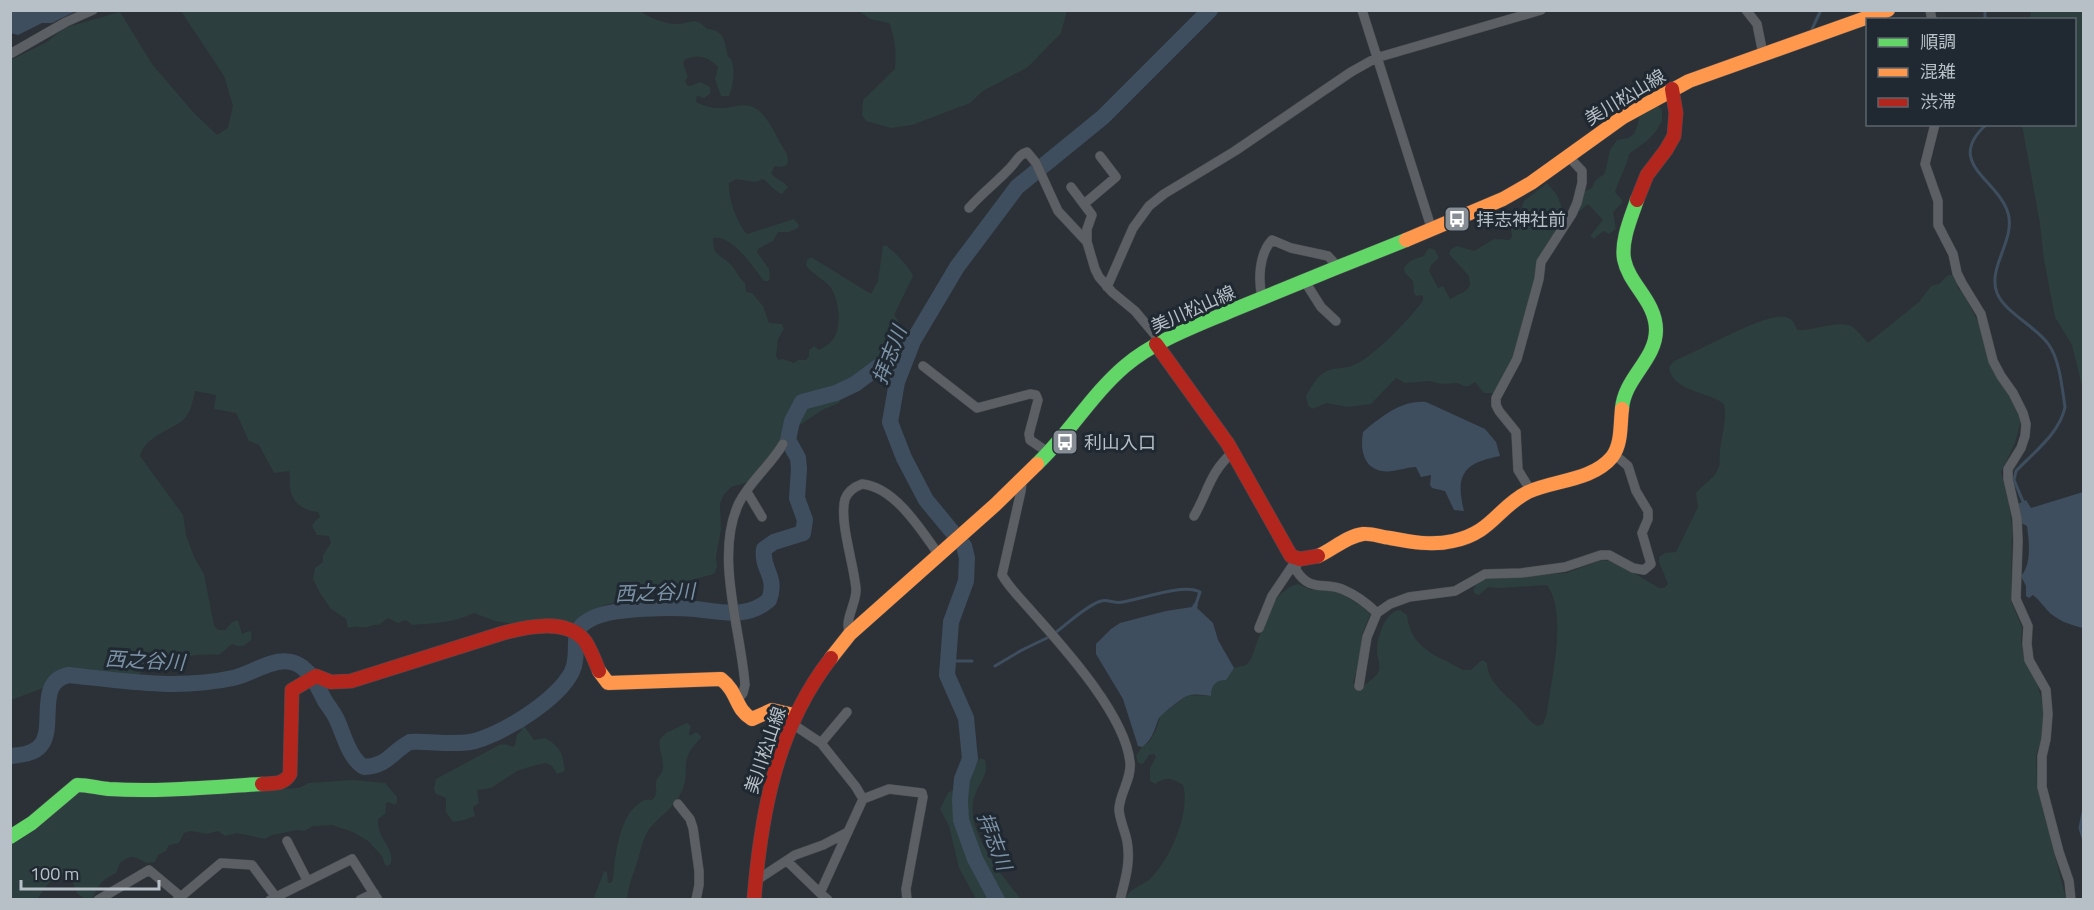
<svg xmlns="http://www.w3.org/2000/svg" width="2094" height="910" font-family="'Titillium Web','Noto Sans JP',sans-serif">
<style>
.green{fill:#2c3e3d}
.water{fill:#3e4e5e}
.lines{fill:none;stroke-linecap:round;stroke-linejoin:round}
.stream{stroke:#3e4e5e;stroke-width:3}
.river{stroke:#3e4e5e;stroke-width:16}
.street-casing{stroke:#484c50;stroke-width:10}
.fast-casing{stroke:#484c50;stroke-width:15}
.slow-casing{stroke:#484c50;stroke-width:15}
.jam-casing{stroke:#484c50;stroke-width:15}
.street{stroke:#5c6065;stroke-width:9}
.fast{stroke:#63d668;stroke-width:14}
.slow{stroke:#ff974d;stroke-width:14}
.jam{stroke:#b3261e;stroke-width:14}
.labels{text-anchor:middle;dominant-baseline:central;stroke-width:6;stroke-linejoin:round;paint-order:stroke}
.street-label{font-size:18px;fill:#b7bfc7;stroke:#202931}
.poi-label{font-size:18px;fill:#b7bfc7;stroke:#202931;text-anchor:start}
.water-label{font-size:20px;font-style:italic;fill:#7c92a6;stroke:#202931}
</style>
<rect width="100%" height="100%" fill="#2c3137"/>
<path class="green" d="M639,10C647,17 665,24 676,24C691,24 695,15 707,29C723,30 725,40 727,53C729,62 729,53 732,62C735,71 733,88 729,96H721L715,79L718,67C707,56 700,54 685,59L683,63L688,77L685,81L687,85L690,86L700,82L710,87V94L704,98L697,96L696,102C738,123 748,78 778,139C782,148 791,155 787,165L782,167L775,166L771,173C775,179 783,180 788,187L782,194C774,191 770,184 763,179L755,182L736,179L729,183C728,198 737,223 747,234L794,219L799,225L798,228L789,232H778L773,241L758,249L757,252L769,269L770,279L768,281H764C753,267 732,234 713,238C712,257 722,254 732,266C737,272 739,278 745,283L746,292L752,293L763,306L769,323L782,324L784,329L778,339L776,356L778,360L783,359L794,363L798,360H806L809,356V350L814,346L819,350C825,347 831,343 834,338C842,326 839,297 830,287C823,278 810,273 806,265L807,260L811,257L871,294L878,281L883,246H887C894,252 910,267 913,276L894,315L901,325L909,329L911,333L910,338L845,386L839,403L822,410L797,427L784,438L748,482L731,487L723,496L720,504L721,529L716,557L717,567L714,574L687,581L676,587L605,605L571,623L539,622L516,624L495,621L474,613C453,623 435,623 412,625L406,620L398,623L388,618L379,625C373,624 371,627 366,627C358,628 357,625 348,628L346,619L331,609L320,593L313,579L315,568L323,562V555L331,543L329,536L317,535L312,526L315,521L320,517L318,512C304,511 291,502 290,487C289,481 291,477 289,471L274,473L259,445L249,441L236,413L214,409L216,395L195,391C193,400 191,412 184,419C171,431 145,436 140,456L183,515L186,535L194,557L204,574L214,626L219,630H225L232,622L238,620L242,634L249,631L252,633L251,640C245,646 240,648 232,644L219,655C197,653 163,659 143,671C138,675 133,680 128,684L70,678L11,700V60L47,42L64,28L120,12L152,64L194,113L217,135L228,128L233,106L224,76L181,11Z
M1067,10L1061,33L1028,67L983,91L970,103L912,125L891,128L866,121L862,115L863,100L895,69C896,52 896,39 889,23L870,19L859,11Z
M2031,11H2083V390L2072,345L2055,317L2044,260L2040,224L2022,125L2074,124V20L2030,19Z
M1657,105L1662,110V121L1656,131L1648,140L1629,154C1627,166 1619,179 1615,192L1622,200V203L1613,212L1616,229L1609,234L1603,231L1594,239L1590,236L1603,220L1588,204L1580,211L1577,209L1583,192L1592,188L1595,181L1605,173L1610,150L1617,140C1621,139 1624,139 1628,138C1637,135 1638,122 1640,114Z
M1547,183L1557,195L1565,216L1537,278L1514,356L1494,393H1484L1475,382L1469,386H1464L1457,383L1441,384L1430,381L1405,383L1396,378L1371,404L1347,407L1327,403L1312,409L1308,405L1306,396C1311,388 1317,375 1327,371C1335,367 1346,369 1354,365C1375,356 1409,319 1423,301V295L1416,296L1414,293L1413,281L1405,273L1404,268C1410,259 1415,259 1424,256L1427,250L1430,248L1435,250L1439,258L1431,265L1429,271L1438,288L1443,286L1450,299L1467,290L1470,285L1469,276L1449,254L1451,249L1457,246L1474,251L1494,239L1509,240L1512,237L1511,230L1520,213L1524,201Z
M1948,275H1954L1958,288L1964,295L1979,324L1997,378L2009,395L2021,420L2015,443L2001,472L2009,505L2012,528L2011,601L2022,627L2021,640L2023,655L2035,677L2041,697L2044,716L2042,738L2036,755L2037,785L2066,899L1125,900C1130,887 1141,887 1150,879C1170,860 1191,812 1183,785C1171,778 1167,776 1155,784L1150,781V768L1156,757L1154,754L1149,755L1143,764L1138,763L1136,756L1142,747L1149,742L1156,730L1160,717L1165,712L1188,695L1211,696V688L1214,683L1234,668L1246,665L1251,659C1262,633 1268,592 1298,584L1311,590H1327L1340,593L1367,609L1370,615L1362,634L1360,659L1353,683L1356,688C1365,687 1365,684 1372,679C1386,668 1376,662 1377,649C1378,635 1385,612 1400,610L1407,615C1411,650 1437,655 1463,670H1471L1482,660L1487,663C1488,682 1504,693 1517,706C1524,712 1528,721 1537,726L1543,724L1547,713C1551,679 1568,614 1547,585L1499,588L1488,587L1479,595L1475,594L1473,590L1477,583L1485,579L1567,573L1602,560L1610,561L1622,566L1659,588H1664L1668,584L1659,562V557L1665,553L1676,552L1698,507L1696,493C1703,484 1714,479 1718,469C1721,463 1719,456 1720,450C1722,432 1727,422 1724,404C1708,391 1672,392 1669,367L1674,361C1695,353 1768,311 1786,317C1793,319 1795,324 1797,330C1812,331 1838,320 1851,326C1857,329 1863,338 1868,343L1919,302L1931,286L1939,284Z
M574,646L579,647C586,669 568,692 551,705C541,711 530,716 524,726L534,740L545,738C562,748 562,753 565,771L557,774L552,766L546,763L532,766L517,771L491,788L477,790L479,803L473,807L475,816L464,820L453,822L446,812V798L436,794L434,790L436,779L499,745L504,744L513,747L515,745L517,735L522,730L518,717C524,704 540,701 551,691C568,676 567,666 574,646Z
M687,723L691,726L689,733L690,736L696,732L701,736V738C675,764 693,769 681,793C674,808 660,816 650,828C643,837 641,849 638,859C634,874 629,882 627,899L593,900L604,871L607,872L608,883L612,882C614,877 613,874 614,868C616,850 621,819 635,807C641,802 644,798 652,800C659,793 655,790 656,782C657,777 662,774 663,769C664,759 658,750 660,739L666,733Z
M980,758L985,760C989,775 980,781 975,795C962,827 1002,876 1021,899H976L959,868L949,826L940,809L948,793L967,782Z
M353,780L385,783L397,797V802L395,805L388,802L386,803L385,814L378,819C377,840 394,845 391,863L388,866L385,865L382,856L368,841L353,832L332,825L313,826L304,831L297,830L272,835L265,839L237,833L225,836L218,831L207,834L191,831L184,833L179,843L169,845L166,851L158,855L155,862L146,863C135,856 131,855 120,863L116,873L104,880L98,887L92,899C69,899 79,879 64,874L52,879L37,899H10V843L20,840L40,826L63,800L82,789L165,794L299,788L309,783Z"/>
<path class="water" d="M10,11L11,10L76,11L52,23H42L18,35L11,33Z
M1426,402L1485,429L1496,442L1500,456C1463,463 1455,475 1464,511L1454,510L1445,491L1432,488L1430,485L1431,475L1421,477L1416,467C1405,467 1393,473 1382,471C1363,468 1360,448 1363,432C1381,417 1401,400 1426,402Z
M2083,492V628C2070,625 2056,620 2047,610C2042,604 2039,600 2033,595L2029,598L2026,596V586L2021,576C2032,564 2029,541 2027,526L2021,523L2018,504L2026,500L2031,508Z
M1194,603L1198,605L1197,608L1213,623L1218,640L1234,668L1226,680C1215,680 1211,686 1211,696C1204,695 1194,693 1187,696C1182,698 1160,715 1158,720C1154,731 1152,740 1142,747L1138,746L1123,699L1096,654V644L1111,629L1120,623L1166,611L1192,607Z"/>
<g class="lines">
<path class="stream" d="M1985,10V20
M1812,29L1821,10
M1987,124C1943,163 1998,179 2008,213C2016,240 1987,267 1997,293C2005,313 2036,326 2049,345C2060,361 2062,388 2065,407C2060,433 2033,453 2016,471L2014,480L2024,504
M1055,633C1067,624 1087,605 1101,601C1108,599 1115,604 1123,602C1142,599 1184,583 1200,592L1196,604
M948,661H972
M995,666L1022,650L1051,636
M2084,808L2080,828L2084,841
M2084,884V892"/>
<path class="river" d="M10,756C21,755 34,754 41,745C56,727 35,681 69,675C124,681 178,690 233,678C256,673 280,651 302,667C314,676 318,688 325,701C329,707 334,713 337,720C344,735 349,758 364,767C388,766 391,752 410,742C430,741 451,745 470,742C499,737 566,696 574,666C580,642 567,629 595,617C616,608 672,607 695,609C722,612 747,619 769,600C778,576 761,570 764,549L774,542L803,533L805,520L797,498L799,469L798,458L788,440L792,421L802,402L836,393L855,384L913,341
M997,900L975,859L961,820L960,800L962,779L970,759L966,718L947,675L951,622L966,581L967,558L964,546L926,500L904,458L890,422L897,382L913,341L957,267L1017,187L1103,117L1210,10"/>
<g class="street-casing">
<path id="street" d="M1362,10L1432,230
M1746,10L1757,24L1763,54
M1930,10L1932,20
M10,54L66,22L93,10
M1935,124L1925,164L1938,201V225L1953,254L1957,273L1962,283L1981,314L1993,361L2001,376L2013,393L2023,413L2026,424L2025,436L2021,448L2008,469V479L2017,518L2018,541L2016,599L2028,626L2027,644L2029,660L2046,690L2048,714L2046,739L2042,756V787L2059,852L2069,881L2071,900
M1071,187L1092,215L1087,229V242
M1084,204L1116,177L1100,156
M969,208C982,193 997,182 1010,168C1016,162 1019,154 1027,152L1036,163L1058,211L1087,242L1095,269L1099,277L1112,292L1135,311L1161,342
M1304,280L1321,307L1336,321
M1107,287L1133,228L1149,206L1164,194L1235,151L1351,72L1376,58L1541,10
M1262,298C1258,279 1259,254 1272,240L1291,248L1328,256L1338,267
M923,366L977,408L1030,394L1036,395L1038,400L1029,434L1030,440L1049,453
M1022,480L1021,491L1002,575C1010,589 1023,601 1034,614C1065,649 1125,715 1130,762C1132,779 1119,794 1119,810C1120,821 1125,831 1127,841C1131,862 1125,880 1120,900
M1531,491L1518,470L1516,432L1499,411L1496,405V398L1517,359L1539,279L1541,262L1572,214L1577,203L1582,183V171L1568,156
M747,492L762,517
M1194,516C1208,492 1210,472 1232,453
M1297,559L1296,570C1310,592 1322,582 1342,589C1356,595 1367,603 1377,613L1390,604L1409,597L1455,591L1485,574L1521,573L1565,567L1601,555H1609L1633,568L1644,570L1651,564L1642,533L1648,519V511L1636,491L1628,466L1614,454
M1259,628L1272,596L1297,559
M850,634C843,621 857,603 856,589C854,564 839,522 845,499C848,491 854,487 862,484C895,487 921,530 939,555
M1359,686L1367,637L1377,613
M738,699L743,693L745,685C741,630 714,555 739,503C750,481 771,465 783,444
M791,723L821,743L856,787L863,799L889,789L922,793L923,797L906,889L907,900
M821,743L847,712
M678,804L690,819L693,828L699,871V885L696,900
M287,841L307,880
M787,861L820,893
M754,882L795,855L823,845L848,832
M98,900L149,870L180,896
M177,900L221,863L252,865L275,896
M270,900L352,859L378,900
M360,900L374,893
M828,900L820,893L863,799"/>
</g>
<g class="fast-casing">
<path id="fast" d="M1622,409C1624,378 1656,360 1656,330C1656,301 1629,285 1624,259C1621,240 1631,218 1637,200
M1037,464C1069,434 1091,395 1125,366C1156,340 1196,326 1233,310C1291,286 1348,263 1406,240
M10,837L32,823L77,785C88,785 98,788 109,789C160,792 211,787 262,784"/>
</g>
<g class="slow-casing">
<path id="slow" d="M1406,240L1503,199L1531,183L1623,117L1689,81L1888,10
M1318,556C1332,550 1347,536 1363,534C1371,533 1381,537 1390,538C1411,542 1432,546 1453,541C1492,533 1498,507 1528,492C1554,480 1592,481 1612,457C1622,444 1620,425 1622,409
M831,658L850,634L995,505L1037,464
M599,671L608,683L721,679C739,693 734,708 752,719L772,710L794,715"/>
</g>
<g class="jam-casing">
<path id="jam" d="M1637,200L1647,175L1666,150L1674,136L1676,113L1672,89
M1156,344L1228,444L1291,556L1300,559L1318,556
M262,784C273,783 284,785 290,774L292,690L316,676L331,682L351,681L500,634C524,627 566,617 585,641C591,650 595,661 599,671
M754,900C761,813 776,729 831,658"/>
</g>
<use href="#street" class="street"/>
<use href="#fast" class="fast"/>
<use href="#slow" class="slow"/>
<use href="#jam" class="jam"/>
</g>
<defs>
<g id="bus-square" transform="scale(1.35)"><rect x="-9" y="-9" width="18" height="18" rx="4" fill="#868d95" stroke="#202931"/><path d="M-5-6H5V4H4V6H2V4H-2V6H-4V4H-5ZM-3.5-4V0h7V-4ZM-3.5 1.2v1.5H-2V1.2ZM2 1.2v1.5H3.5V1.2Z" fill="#fff"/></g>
</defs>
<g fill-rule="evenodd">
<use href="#bus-square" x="1457" y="219"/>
<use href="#bus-square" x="1065" y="442"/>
</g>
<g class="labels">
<g class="street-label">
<text transform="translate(1625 97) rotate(-31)">美川松山線</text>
<text transform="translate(1193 309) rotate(-24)">美川松山線</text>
<text transform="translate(765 750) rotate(-71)">美川松山線</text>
</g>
<g class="poi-label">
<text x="1476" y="219">拝志神社前</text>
<text x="1084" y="442">利山入口</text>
</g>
<g class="water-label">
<text transform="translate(889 355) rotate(-69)">拝志川</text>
<text transform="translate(655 592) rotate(-2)">西之谷川</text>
<text transform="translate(145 660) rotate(3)">西之谷川</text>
<text transform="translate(995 841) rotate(69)">拝志川</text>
</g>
</g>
<rect width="2094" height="910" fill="none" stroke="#b7bfc7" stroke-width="24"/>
<rect x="1866" y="18" width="210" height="108" fill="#202931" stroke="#5c656d" stroke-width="1.5"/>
<rect x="1878" y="38" width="30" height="9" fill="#63d668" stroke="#5c656d" stroke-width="1.5"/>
<text x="1920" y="48" font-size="18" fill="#b7bfc7">順調</text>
<rect x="1878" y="68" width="30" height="9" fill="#ff974d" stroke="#5c656d" stroke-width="1.5"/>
<text x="1920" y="78" font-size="18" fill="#b7bfc7">混雑</text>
<rect x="1878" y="98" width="30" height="9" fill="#b3261e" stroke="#5c656d" stroke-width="1.5"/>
<text x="1920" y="108" font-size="18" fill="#b7bfc7">渋滞</text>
<path d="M21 880v9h138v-9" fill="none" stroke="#b7bfc7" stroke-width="3"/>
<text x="30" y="880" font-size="18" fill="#b7bfc7" stroke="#202931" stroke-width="4.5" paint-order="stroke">100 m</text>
</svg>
